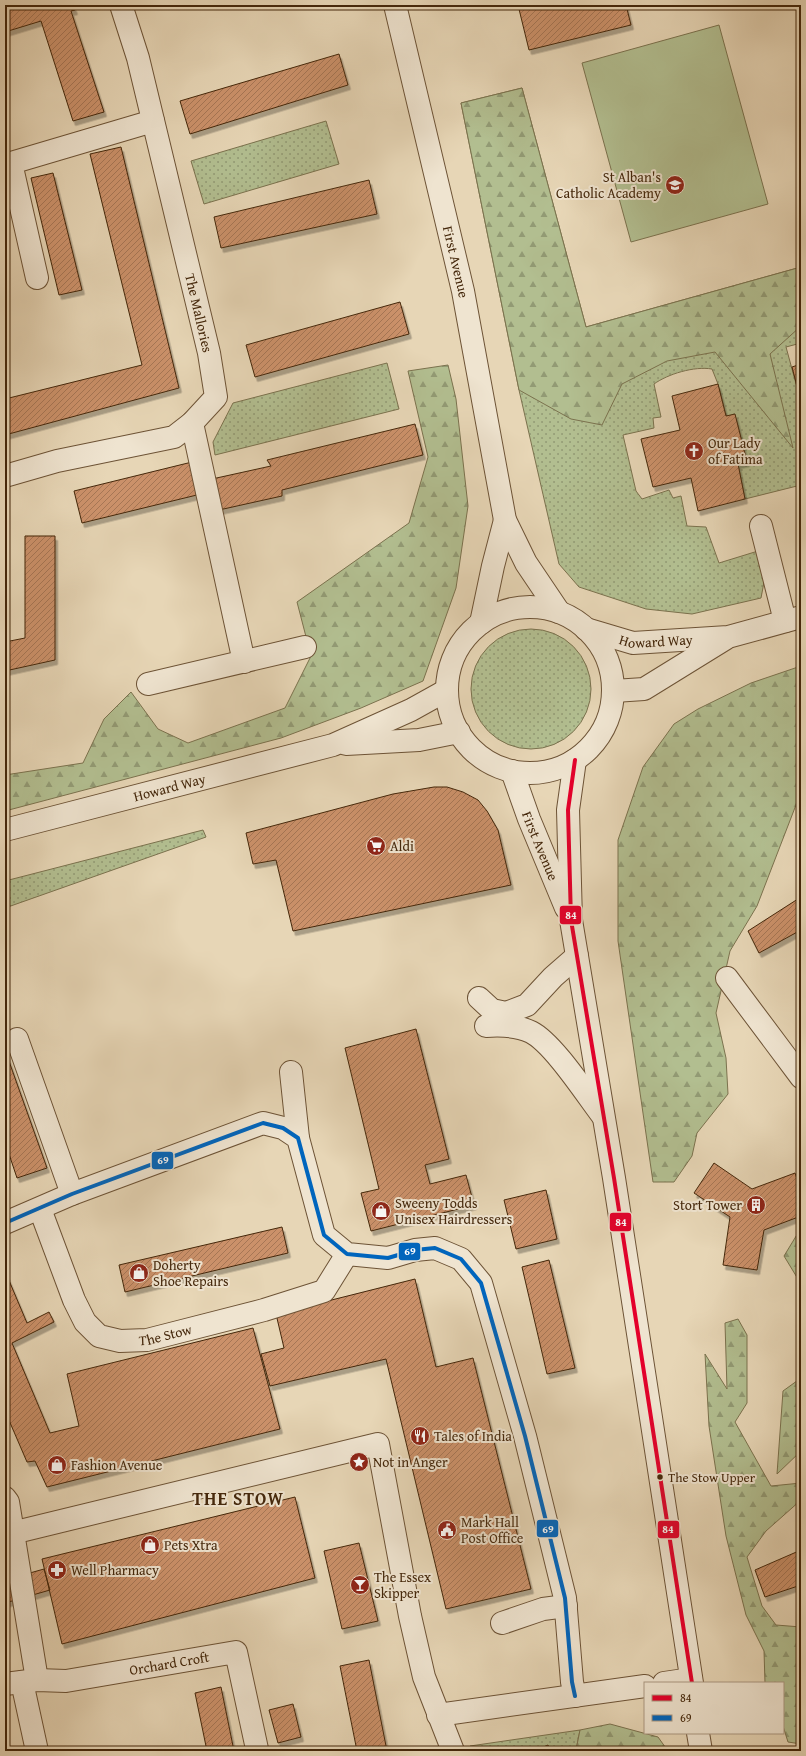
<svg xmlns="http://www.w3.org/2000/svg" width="806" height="1756" font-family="'Gentium Book Plus',serif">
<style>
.grass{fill:url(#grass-dots);stroke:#7b724e}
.forest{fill:url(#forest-firs);stroke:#7b724e}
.pitch{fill:#b2be90;stroke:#7b724e}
.building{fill:url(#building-hatch);stroke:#44270b;filter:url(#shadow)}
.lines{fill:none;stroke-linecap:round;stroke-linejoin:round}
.minor-casing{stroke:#6d5336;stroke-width:24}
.minor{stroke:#efe4d0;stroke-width:22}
.bus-1-casing{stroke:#efe4d0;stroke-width:7}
.bus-2-casing{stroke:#efe4d0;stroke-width:7}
.bus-1{stroke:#e4002b;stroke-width:4}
.bus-2{stroke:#0065bd;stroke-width:4}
.bus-dot{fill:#44270b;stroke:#efe4d0;stroke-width:1.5}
.labels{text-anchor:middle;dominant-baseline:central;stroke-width:4;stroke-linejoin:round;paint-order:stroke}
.bus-label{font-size:13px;fill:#44270b;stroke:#efe4d0;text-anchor:start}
.poi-label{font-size:14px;fill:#44270b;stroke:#efe4d0;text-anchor:start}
.street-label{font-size:14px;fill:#44270b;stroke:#efe4d0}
.district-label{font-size:18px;font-weight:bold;letter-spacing:1px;fill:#44270b;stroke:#efe4d0}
.line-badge{stroke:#efe4d0;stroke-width:1.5}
.badge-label{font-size:11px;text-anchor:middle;font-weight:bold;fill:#fff}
</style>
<defs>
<pattern id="grass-dots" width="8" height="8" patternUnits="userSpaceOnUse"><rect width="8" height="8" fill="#b2be90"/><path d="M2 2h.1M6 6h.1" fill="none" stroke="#929a74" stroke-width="1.8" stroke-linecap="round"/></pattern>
<pattern id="forest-firs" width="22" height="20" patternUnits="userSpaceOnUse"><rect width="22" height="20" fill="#b2be90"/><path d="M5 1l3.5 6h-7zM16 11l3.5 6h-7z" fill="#929a74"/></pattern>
<pattern id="building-hatch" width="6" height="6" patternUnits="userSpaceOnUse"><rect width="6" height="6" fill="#cb916a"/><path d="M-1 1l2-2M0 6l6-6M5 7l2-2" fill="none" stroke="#a67655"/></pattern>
<filter id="shadow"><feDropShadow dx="2.5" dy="4.5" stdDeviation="0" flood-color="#0004"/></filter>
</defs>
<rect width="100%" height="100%" fill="#e7d6b6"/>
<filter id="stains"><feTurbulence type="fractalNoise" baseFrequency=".005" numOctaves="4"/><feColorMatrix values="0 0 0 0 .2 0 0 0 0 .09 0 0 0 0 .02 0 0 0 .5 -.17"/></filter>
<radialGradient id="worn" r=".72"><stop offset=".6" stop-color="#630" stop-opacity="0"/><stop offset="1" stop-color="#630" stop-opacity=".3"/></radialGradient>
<path class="grass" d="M522,88L586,327L801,267V343L786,347L801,402V485L745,499L738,464L747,462L735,415L726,416L718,384L712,369C694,366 668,374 654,384L661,417L653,418L654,428L623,435L636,491L642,499L669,490L673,498L681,496L687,526L706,527L719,563L758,551L765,577L761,598L692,614L646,609L579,587L559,564L519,390L461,103Z
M326,121L339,164L204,204L191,161Z
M387,363L399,409L215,455L213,442L233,403Z
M471 689a60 60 0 1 1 120 0a60 60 0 1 1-120 0Z
M203,830L206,837L5,908V881Z
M580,1730L576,1750L470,1751V1746Z"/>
<path class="forest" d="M522,88L586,327L801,267V326L770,354L793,448L715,352L667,361L622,384L602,425L571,419L519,390L461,103Z
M448,365L456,399L468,506L456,588L423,681L361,708L281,738L5,811V775L83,763L104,719L131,692L158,729L188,743L285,708L311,656L297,602L409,523L428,457L408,371Z
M801,666V792L757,906L730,951L716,1013L726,1058L728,1094L697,1133L692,1156L674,1182H653L618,941V840L643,767L674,724L698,709L751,683Z
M801,1228V1284L784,1256Z
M738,1319L747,1335V1403L735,1422L771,1486L801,1483V1500L766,1531L747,1557L762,1606L776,1625L801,1627V1744L788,1742L783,1726V1683H765L764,1651L746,1615L726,1536L709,1426L705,1354L727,1389L725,1323Z
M801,1378V1451L777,1474L783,1391Z
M610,1724L658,1737L668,1751L576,1750L580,1730Z"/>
<path class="pitch" d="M719,25L768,204L631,242L582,63Z"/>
<path class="building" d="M5,5H73L75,10L71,11L104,112L73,121L41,21L5,32Z
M518,5H626L631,25L529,50Z
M339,54L348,85L190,134L180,101Z
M121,147L179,388L5,435V399L142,365L90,154Z
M53,173L82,290L59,295L31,178Z
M369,180L377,214L221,248L214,217Z
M400,302L409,334L255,377L246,345Z
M801,364V402L792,367Z
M718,384L726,416L735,414L747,462L738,464L745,499L698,511L691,478L653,487L641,439L680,430L672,396Z
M415,424L423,455L282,490V496L219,510L212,479L271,466L267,460Z
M192,462L201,494L82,523L74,491Z
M25,536H55V660L5,671V642L25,638Z
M434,787H447L463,792L478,800L487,811L498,830L511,885L293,931L276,860L253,864L246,833L393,794Z
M801,897V930L759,953L748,931Z
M416,1029L449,1159L425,1165L430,1184L466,1175L474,1205L371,1231L361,1193L379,1189L345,1048Z
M5,1050L47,1168L17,1178L5,1142Z
M714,1163L752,1189L795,1173L801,1191V1216L764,1230L757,1270L723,1265L730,1217L694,1193Z
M546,1190L557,1239L516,1249L504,1200Z
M282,1227L288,1253L125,1292L119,1265Z
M549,1260L575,1368L547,1374L522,1267Z
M5,1271L27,1323L49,1312L54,1322L12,1343L50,1433L79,1426L67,1374L253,1328L280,1429L47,1487L35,1461L27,1462L5,1411Z
M415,1279L436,1367L473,1358L531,1589L446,1609L386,1359L270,1386L261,1354L284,1348L276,1314Z
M295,1497L315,1578L62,1644L42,1559Z
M359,1543L378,1621L342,1629L324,1551Z
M801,1550V1585L765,1597L755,1570Z
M44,1569L50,1590L5,1603V1580Z
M369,1660L387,1751H357L340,1666Z
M221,1687L234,1751H207L195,1693Z
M293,1704L301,1737L278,1743L269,1710Z
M548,1745L551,1751H535Z"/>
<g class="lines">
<g class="minor-casing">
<g id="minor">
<path id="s1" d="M395,5L463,291L505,520L526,563L559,612"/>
<path d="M37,278L11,163L153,121"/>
<path d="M192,423L244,662"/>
<path d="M5,476L57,461L174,437L192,423L216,397L209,353L138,58L121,5"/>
<path d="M761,526L785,621"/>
<circle cx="530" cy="690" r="83"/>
<path d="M481,623L493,566L505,520"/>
<path id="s2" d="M586,629L633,643L728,637L801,617"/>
<path d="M148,684L305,647"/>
<path d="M614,691L644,689L725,639"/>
<path d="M346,744L419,740L459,732"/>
<path d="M575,760L568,810L571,920L614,1178L692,1683"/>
<path id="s3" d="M512,771L529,819L566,908"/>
<path id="s4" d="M5,830L333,745L411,710L447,690"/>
<path d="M727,978L801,1077"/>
<path d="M479,998L492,1010L506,1013L527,1005L553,977L577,956"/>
<path d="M486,1026C501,1025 517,1025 531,1032C553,1043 586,1094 602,1115"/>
<path d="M17,1039L72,1194"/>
<path d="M291,1072L298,1138"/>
<path id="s5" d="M40,1209L74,1300L85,1322L99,1336L120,1341L147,1340L264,1310L324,1291L347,1254"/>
<path d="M5,1223L72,1194L263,1123L283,1128L298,1138L324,1235L347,1254L388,1258L415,1250L435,1248L461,1259L481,1283L525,1436L565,1598L572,1682L575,1696"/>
<path d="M5,1498L8,1502L37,1680"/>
<path d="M5,1531L12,1533L378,1444L410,1616L424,1677L453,1751"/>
<path d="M502,1623L543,1609L566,1606"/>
<path d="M22,1682L37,1751"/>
<path d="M664,1683L691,1679"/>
<path id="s6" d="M5,1684L37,1680L66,1681L236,1652L257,1749"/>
<path d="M438,1715L645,1686"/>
<path d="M698,1733L701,1751"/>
</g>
</g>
<use href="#minor" class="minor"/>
<g class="bus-1-casing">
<path id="bus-1" d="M575,760L568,810L571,920L614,1178L692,1683"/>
</g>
<g class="bus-2-casing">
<path id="bus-2" d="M5,1223L72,1194L263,1123L283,1128L298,1138L324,1235L347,1254L388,1258L415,1250L435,1248L461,1259L481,1283L525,1436L565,1598L572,1682L575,1696"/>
</g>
<use href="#bus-1" class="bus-1"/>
<use href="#bus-2" class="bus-2"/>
</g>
<defs>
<g id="school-disc" transform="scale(1)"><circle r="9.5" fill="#8f2418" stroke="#efe4d0"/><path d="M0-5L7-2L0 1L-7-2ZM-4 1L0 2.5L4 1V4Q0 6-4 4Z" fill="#fff"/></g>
<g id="church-disc" transform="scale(1)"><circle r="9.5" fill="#8f2418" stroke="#efe4d0"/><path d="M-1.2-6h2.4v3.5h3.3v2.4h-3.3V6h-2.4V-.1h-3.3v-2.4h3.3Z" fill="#fff"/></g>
<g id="supermarket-disc" transform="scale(1)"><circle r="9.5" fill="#8f2418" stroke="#efe4d0"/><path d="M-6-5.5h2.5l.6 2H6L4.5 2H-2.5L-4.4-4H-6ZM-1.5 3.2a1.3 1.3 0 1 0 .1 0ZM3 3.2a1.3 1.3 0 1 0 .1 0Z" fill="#fff"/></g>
<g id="building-disc" transform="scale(1)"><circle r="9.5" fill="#8f2418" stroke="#efe4d0"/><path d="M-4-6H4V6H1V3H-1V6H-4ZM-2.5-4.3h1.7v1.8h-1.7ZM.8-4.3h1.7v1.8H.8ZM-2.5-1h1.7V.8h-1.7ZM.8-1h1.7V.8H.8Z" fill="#fff"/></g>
<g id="shop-disc" transform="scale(1)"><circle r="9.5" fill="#8f2418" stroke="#efe4d0"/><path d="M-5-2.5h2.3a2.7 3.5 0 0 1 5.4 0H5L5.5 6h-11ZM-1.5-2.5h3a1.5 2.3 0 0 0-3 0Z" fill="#fff"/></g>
<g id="restaurant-disc" transform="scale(1)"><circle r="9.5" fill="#8f2418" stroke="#efe4d0"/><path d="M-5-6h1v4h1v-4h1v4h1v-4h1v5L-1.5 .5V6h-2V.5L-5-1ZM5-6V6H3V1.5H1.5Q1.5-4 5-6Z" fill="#fff"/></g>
<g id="sight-disc" transform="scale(1)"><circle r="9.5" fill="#8f2418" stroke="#efe4d0"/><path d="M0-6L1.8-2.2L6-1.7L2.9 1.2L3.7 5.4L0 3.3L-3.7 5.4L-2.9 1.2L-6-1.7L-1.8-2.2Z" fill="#fff"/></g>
<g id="civic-disc" transform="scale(1)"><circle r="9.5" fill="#8f2418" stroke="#efe4d0"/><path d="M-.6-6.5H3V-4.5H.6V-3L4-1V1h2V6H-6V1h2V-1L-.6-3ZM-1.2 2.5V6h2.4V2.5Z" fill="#fff"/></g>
<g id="pharmacy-disc" transform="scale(1)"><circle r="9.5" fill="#8f2418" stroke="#efe4d0"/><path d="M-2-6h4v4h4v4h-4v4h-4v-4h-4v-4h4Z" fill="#fff"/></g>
<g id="bar-disc" transform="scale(1)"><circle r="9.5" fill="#8f2418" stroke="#efe4d0"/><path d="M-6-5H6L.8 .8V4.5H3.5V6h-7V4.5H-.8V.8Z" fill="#fff"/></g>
</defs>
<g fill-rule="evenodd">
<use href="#school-disc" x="675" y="185"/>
<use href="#church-disc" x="694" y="451"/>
<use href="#supermarket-disc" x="376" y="846"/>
<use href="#building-disc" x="756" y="1205"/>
<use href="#shop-disc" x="381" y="1211"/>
<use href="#shop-disc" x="139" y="1273"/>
<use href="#restaurant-disc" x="420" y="1436"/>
<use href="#sight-disc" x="359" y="1462"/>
<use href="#shop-disc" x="57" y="1465"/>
<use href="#civic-disc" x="447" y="1530"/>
<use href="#shop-disc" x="150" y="1545"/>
<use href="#pharmacy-disc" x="57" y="1570"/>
<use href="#bar-disc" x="360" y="1585"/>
</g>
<circle class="bus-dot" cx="660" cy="1477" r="3.5"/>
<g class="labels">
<g class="bus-label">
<text x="668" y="1477">The Stow Upper</text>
</g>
<g class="poi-label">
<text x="661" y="177" text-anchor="end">St Alban's<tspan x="661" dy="16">Catholic Academy</tspan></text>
<text x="708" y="443">Our Lady<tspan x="708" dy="16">of Fatima</tspan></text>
<text x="390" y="846">Aldi</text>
<text x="395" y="1203">Sweeny Todds<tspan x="395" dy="16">Unisex Hairdressers</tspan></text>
<text x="742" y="1205" text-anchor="end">Stort Tower</text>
<text x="153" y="1265">Doherty<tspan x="153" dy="16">Shoe Repairs</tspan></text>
<text x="434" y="1436">Tales of India</text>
<text x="373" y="1462">Not in Anger</text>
<text x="71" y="1465">Fashion Avenue</text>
<text x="461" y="1522">Mark Hall<tspan x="461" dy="16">Post Office</tspan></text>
<text x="164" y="1545">Pets Xtra</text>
<text x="71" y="1570">Well Pharmacy</text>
<text x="374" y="1577">The Essex<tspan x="374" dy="16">Skipper</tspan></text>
</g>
<g class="street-label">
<text stroke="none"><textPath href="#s1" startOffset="264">First Avenue</textPath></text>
<text transform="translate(199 313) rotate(77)">The Mallories</text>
<text stroke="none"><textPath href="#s2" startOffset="72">Howard Way</textPath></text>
<text stroke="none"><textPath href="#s4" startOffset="170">Howard Way</textPath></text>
<text stroke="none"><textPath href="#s3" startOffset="80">First Avenue</textPath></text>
<text stroke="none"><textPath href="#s5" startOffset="209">The Stow</textPath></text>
<text stroke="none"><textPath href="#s6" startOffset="166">Orchard Croft</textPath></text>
</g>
<g class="district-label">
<text x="238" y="1498">THE STOW</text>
</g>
</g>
<g class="line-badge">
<rect x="559" y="905" width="23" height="20" rx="4" fill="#e4002b"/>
<rect x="151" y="1151" width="23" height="19" rx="4" fill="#0065bd"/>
<rect x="609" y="1212" width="23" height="20" rx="4" fill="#e4002b"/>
<rect x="398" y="1242" width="23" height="19" rx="4" fill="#0065bd"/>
<rect x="536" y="1519" width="23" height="19" rx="4" fill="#0065bd"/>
<rect x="657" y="1520" width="23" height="19" rx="4" fill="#e4002b"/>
</g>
<g class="badge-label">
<text x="571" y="919">84</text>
<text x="163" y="1164">69</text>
<text x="621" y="1226">84</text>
<text x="410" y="1255">69</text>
<text x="548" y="1533">69</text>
<text x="668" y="1533">84</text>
</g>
<rect width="806" height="1756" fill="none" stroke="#e7d6b6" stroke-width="20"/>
<rect x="6" y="6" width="794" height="1744" fill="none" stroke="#44270b" stroke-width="2"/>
<rect x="10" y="10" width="786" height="1736" fill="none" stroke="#44270b"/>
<rect x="644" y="1682" width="140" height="52" fill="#efe4d0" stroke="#ab9881"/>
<rect x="652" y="1695" width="20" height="6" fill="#e4002b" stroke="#ab9881"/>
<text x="680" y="1702" font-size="12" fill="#44270b">84</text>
<rect x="652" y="1715" width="20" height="6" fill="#0065bd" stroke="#ab9881"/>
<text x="680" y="1722" font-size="12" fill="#44270b">69</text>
<rect width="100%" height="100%" filter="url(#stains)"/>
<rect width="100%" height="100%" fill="url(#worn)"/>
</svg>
